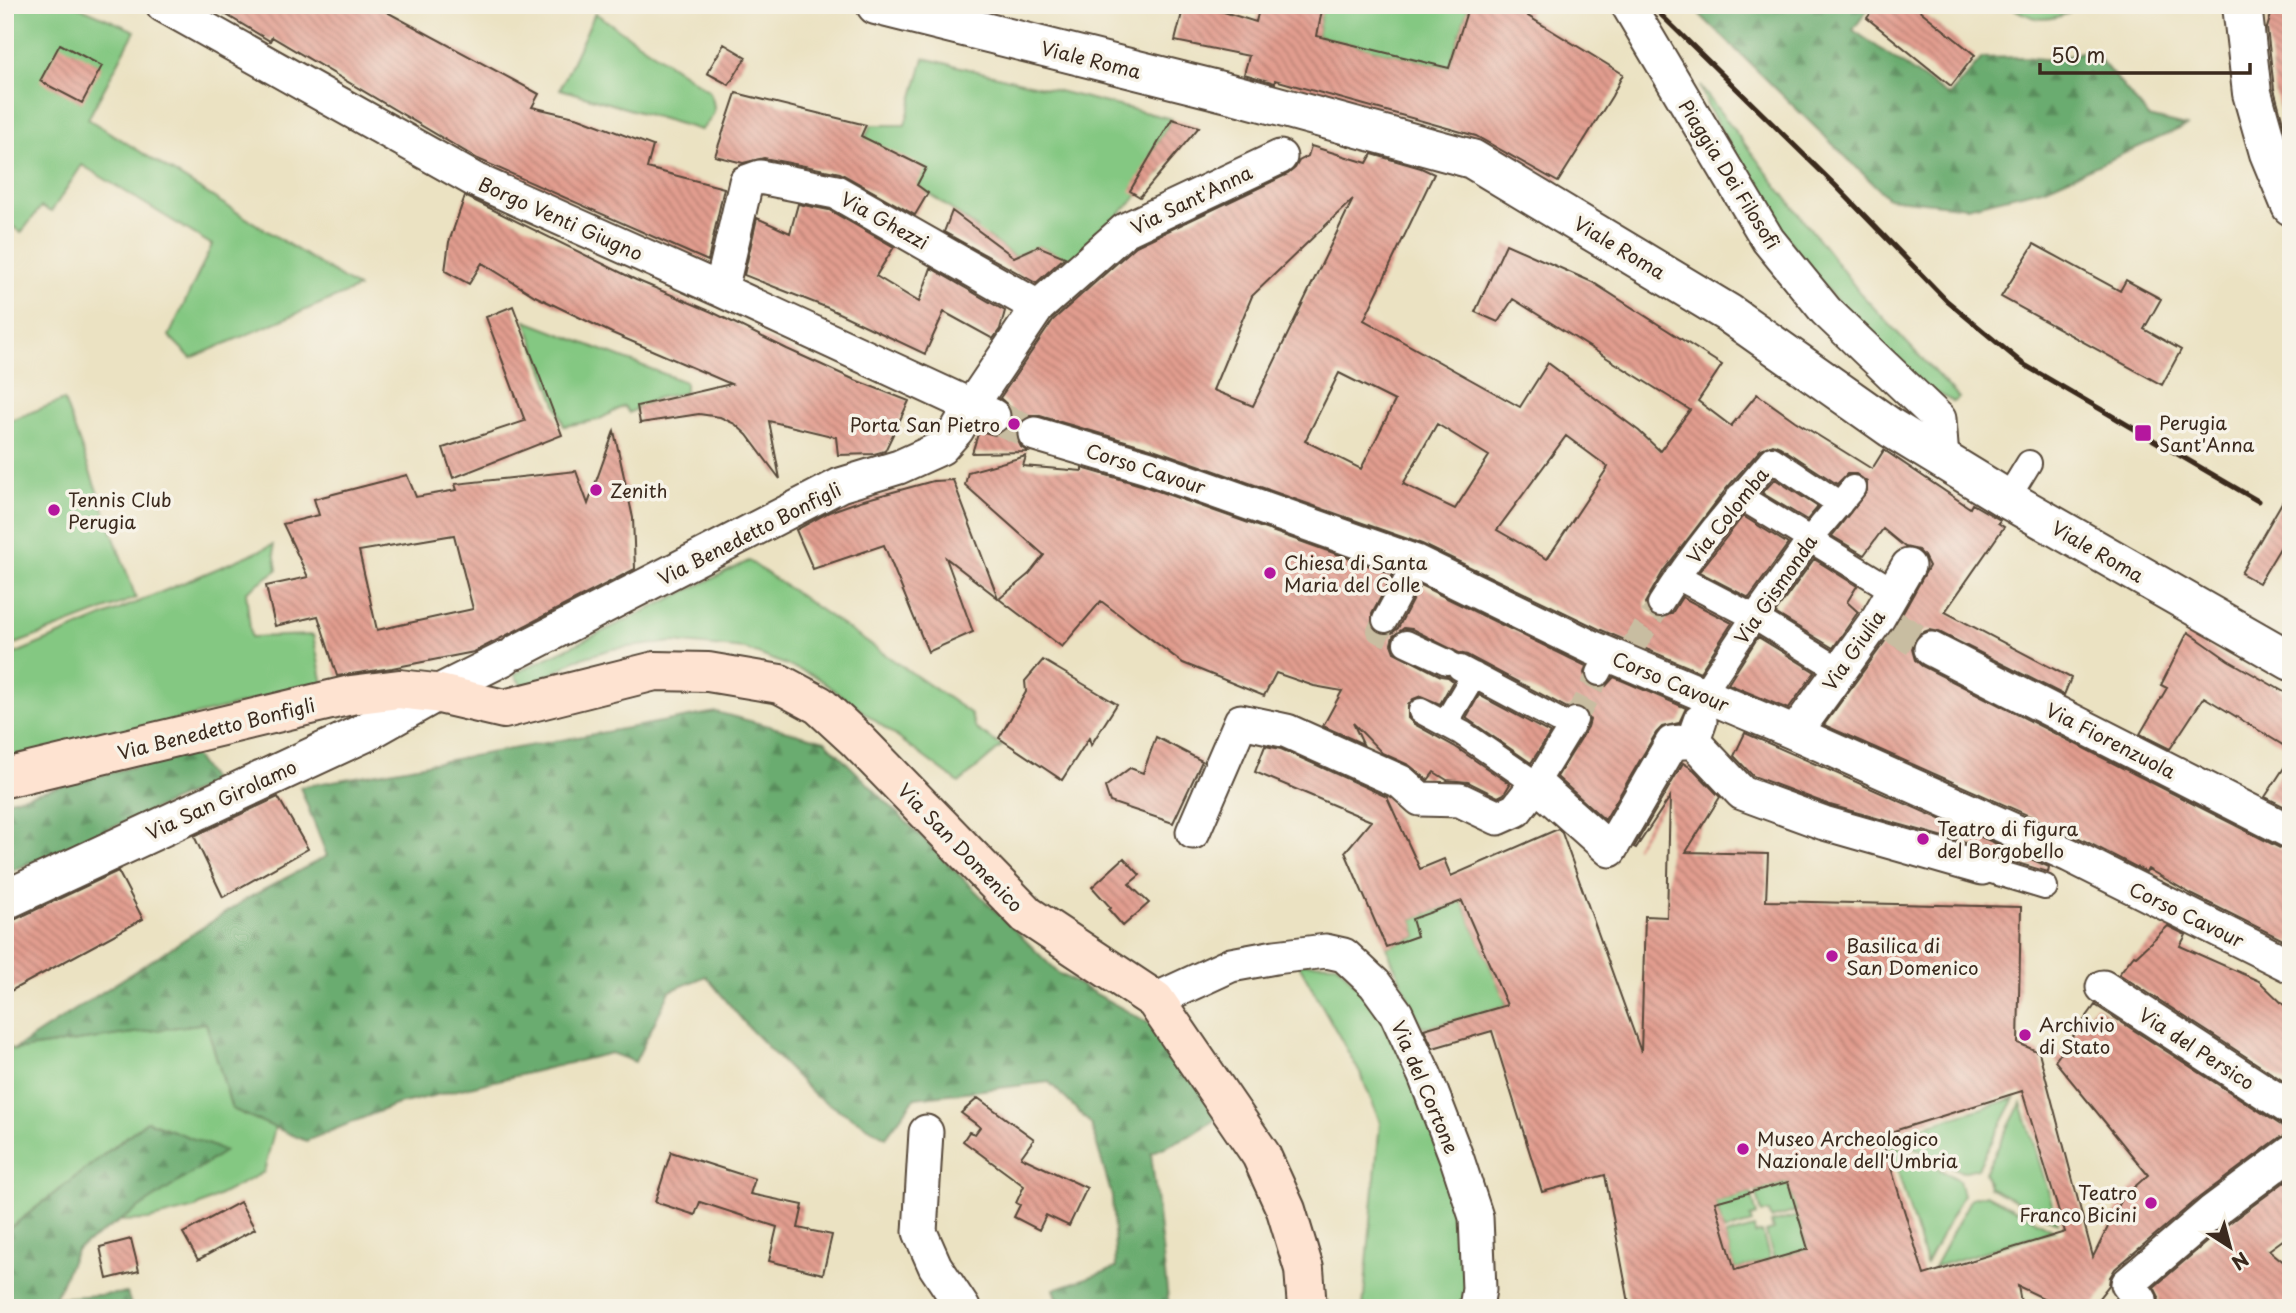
<svg xmlns="http://www.w3.org/2000/svg" width="2296" height="1313" font-family="'Playpen Sans',sans-serif">
<style>
.green{fill:#84c882;stroke:#607950;stroke-width:2}
.forest{fill:url(#forest-firs);stroke:#536b47;stroke-width:2}
.building{fill:url(#building-back-hatch);fill-rule:evenodd}
.lines{fill:none;stroke-linecap:round;stroke-linejoin:round}
.pedestrian-tunnel{stroke:#c8bda1;stroke-width:24;stroke-dasharray:24 12;stroke-linecap:butt}
.minor-tunnel{stroke:#c8bda1;stroke-width:33;stroke-dasharray:33 17;stroke-linecap:butt}
.pedestrian-casing{stroke:#554637;stroke-width:28}
.minor-casing{stroke:#554637;stroke-width:37}
.tertiary-casing{stroke:#554637;stroke-width:42}
.secondary-casing{stroke:#554637;stroke-width:42}
.pedestrian{stroke:#fff;stroke-width:24}
.minor{stroke:#fff;stroke-width:33}
.tertiary{stroke:#fff;stroke-width:38}
.secondary{stroke:#fee3d1;stroke-width:38}
.rail{stroke:#3b2a1e;stroke-width:5}
.poi-dot{fill:#b5179e;stroke:#f7f3e8;stroke-width:2.5}
.labels{text-anchor:middle;dominant-baseline:central;stroke-width:7;stroke-linejoin:round;paint-order:stroke}
.street-label{font-size:19px;fill:#3b2a1e;stroke:#f7f3e8}
.poi-label{font-size:19px;fill:#3b2a1e;stroke:#f7f3e8;text-anchor:start}
</style>
<defs>
<pattern id="forest-firs" width="22" height="20" patternUnits="userSpaceOnUse" patternTransform="scale(1.75)"><rect width="22" height="20" fill="#6bac70"/><path d="M5 1l3.5 6h-7zM16 11l3.5 6h-7z" fill="#598c5b"/></pattern>
<pattern id="building-back-hatch" width="6" height="6" patternUnits="userSpaceOnUse" patternTransform="scale(1.75)"><rect width="6" height="6" fill="#e29d8f"/><path d="M-1 5l2 2M0 0l6 6M5-1l2 2" fill="none" stroke="#b88074"/></pattern>
</defs>
<rect width="100%" height="100%" fill="#f7f3e8"/>
<filter id="ink" filterUnits="userSpaceOnUse"><feTurbulence type="fractalNoise" baseFrequency=".0143" numOctaves="2"/><feDisplacementMap in="SourceGraphic" scale="14" xChannelSelector="R" yChannelSelector="G"/><feConvolveMatrix kernelMatrix="1 2 1 2 8 2 1 2 1" color-interpolation-filters="sRGB"/></filter>
<filter id="wash" filterUnits="userSpaceOnUse"><feTurbulence type="fractalNoise" baseFrequency=".00686" numOctaves="4" result="noise"/><feDisplacementMap in="SourceGraphic" scale="28" xChannelSelector="R" yChannelSelector="G"/><feGaussianBlur stdDeviation="1.57" result="paint"/><feColorMatrix in="noise" values="0 0 0 0 0 0 0 0 0 0 0 0 0 0 0 0 0 1.4 0 .05"/><feComposite in="paint" operator="in"/></filter>
<g filter="url(#wash)">
<rect width="100%" height="100%" fill="#ebe2c2"/>
<path class="green" d="M5,5H75L135,31L88,119L358,288L191,358L169,336L212,245L82,165L51,212L41,207L21,233L5,220Z
M1323,5H1469L1449,68L1317,36Z
M2006,5H2063L2069,13C2041,24 2031,18 2006,5Z
M595,13L709,91C718,110 715,116 701,130L560,89Z
M924,58L1172,119L1151,155L1162,171L1073,261L1038,246L1014,257L988,237L984,242L972,236L977,228L917,185L857,156L871,125H905Z
M1700,86L1860,293L1959,398L1954,402L1913,381L1814,276L1761,200L1708,107Z
M526,321L685,382V393L657,398L629,413L624,406L598,420L564,426Z
M64,400L136,598L5,648V422Z
M273,545L277,570L246,592L251,637L313,635L323,684L5,762V658Z
M749,561L970,713L976,729L1002,746L959,783L815,676L745,649L673,642L612,649L575,660L525,691L514,674Z
M1462,901L1507,1005L1430,1027L1421,1026L1386,947L1417,936L1412,919Z
M1298,963L1337,964L1389,1021L1468,1218L1467,1308H1363L1380,1122L1361,1075Z
M206,1023L232,1109L275,1127L264,1172L195,1208L148,1220L119,1221L224,1151L147,1121L5,1232V1044L14,1050Z
M2015,1098L1978,1168L1962,1172L1892,1136Z
M2021,1103L2058,1223L1989,1187L1985,1172Z
M1889,1142L1959,1180L1963,1195L1926,1264Z
M1788,1182L1797,1211L1771,1219L1769,1212L1762,1213L1756,1191Z
M1751,1192L1757,1215L1750,1217L1752,1223L1724,1231L1715,1202Z
M1986,1194L2054,1230L1934,1267L1971,1198Z
M1798,1216L1808,1249L1774,1259L1766,1232L1773,1230L1771,1223Z
M1754,1228L1755,1234L1762,1232L1770,1260L1735,1270L1725,1236Z"/>
<path class="forest" d="M1690,5H1871L1853,30L1949,96L1982,58L2022,57L2053,60L2081,52L2096,55L2149,117L2186,126L2046,188L1967,207L1888,198Z
M716,712L825,741L1058,973L1185,1043L1230,1110L1189,1136L1151,1153L1169,1308H1061L1054,1289L1116,1268L1112,1197L1091,1124L1049,1082L915,1098L886,1137L815,1096L748,1027L706,976L670,991L635,1062L611,1053L395,1105L306,1141L232,1109L206,1023L13,1050L248,898L327,856L300,787Z
M191,751L214,783L5,874V798L10,800Z
M147,1121L225,1151L76,1250L55,1298L127,1293L132,1308H5V1232Z"/>
<g id="blocks">
<path class="building" d="M210,5H374L539,94L532,107L579,118L653,146L647,168L724,188L708,261L478,159L272,37L270,41Z
M1184,5H1201L1256,22L1260,5H1323L1317,36L1449,68L1469,5H1533L1528,16L1623,74L1612,96L1558,182L1476,136L1275,80V83L1244,74L1249,56L1175,41Z
M1877,5H1913L1975,55L1951,86L1867,18Z
M2274,5H2291V129L2285,130L2274,89L2267,28Z
M60,44L102,66L82,103L40,81Z
M724,44L746,57L729,85L707,73Z
M736,93L866,125L861,136L926,168L917,185L928,193L915,215L840,173L764,158L743,163L715,156Z
M1172,119L1199,127L1140,197L1130,191Z
M1311,146L1367,163L1372,154L1421,168L1434,174L1364,320L1520,407L1548,363L1639,431L1660,451L1690,410L1513,299L1498,322L1475,312L1506,244L1592,282L1722,365L1698,401L1731,426L1757,394L1795,421L1872,469L1884,450L1970,508L1972,504L2000,520L1998,523L2004,527L1945,612L2071,678L2064,695L1939,632L1929,630L1920,633L1914,640L1912,649L1915,660L1922,666L2282,849L2291,851V944L2193,895L2148,869L2146,872L2077,837L1824,725L1894,629L1929,566L1924,556L1918,550L1905,547L1883,529L1864,555L1832,536L1867,491V482L1856,474H1847L1837,484L1780,447L1773,444L1761,449L1727,488L1664,570L1645,603L1647,610L1651,616L1660,619L1672,613L1682,597L1732,623L1700,672L1599,629L1422,544L1153,449L1040,416L1031,415L1022,420L1016,429L1017,439L1021,447L1028,452L972,453L979,431L995,435L1005,431L1010,425L1012,415L1009,406L1000,398L1053,320L1136,246L1288,174L1295,168L1299,161L1308,156ZM1353,199L1253,406L1213,390L1252,296ZM1339,373L1395,401L1361,469L1305,441ZM1437,424L1489,456L1455,509L1403,484ZM1566,436L1608,467L1547,559L1497,530Z
M465,196L636,280L712,312L787,349L855,380L909,401L885,451L874,454L838,455L836,437L769,421L780,479L747,435L735,424L720,417L699,414L640,423L637,406L731,384L612,333L535,296L482,263L469,284L445,271L449,242Z
M798,204L829,210L894,247L876,276L919,302L931,268L1005,311L1000,329L993,339L944,312L925,354L828,308L744,275L757,218L790,233Z
M952,211L1014,257L1038,246L1065,257L1036,283L944,232Z
M2034,244L2120,291L2126,280L2161,299L2144,329L2181,350L2162,385L2001,297Z
M513,306L562,435L453,478L443,448L525,421L486,317Z
M614,431L633,518L635,569L474,652L392,668L337,676L318,616L275,626L266,586L308,577L283,524L319,515L314,499L407,475L416,497L457,490L455,484L576,471L588,504ZM454,535L473,609L377,630L359,551Z
M1026,456L1023,466L1082,471V468L1141,485L1393,574L1372,614V627L1379,633H1392L1398,628L1420,585L1586,666L1584,673L1586,680L1593,686H1606L1614,677L1686,708L1679,723L1662,727L1656,733L1605,820L1557,777L1588,727L1590,720L1583,708L1575,705L1567,708L1467,655L1459,653L1412,629L1404,628L1393,636L1391,644L1394,652L1441,676L1448,677L1453,681L1440,704L1421,696L1413,699L1408,705V718L1414,724L1454,746L1510,784L1504,794L1498,797L1468,782L1447,780L1434,772L1428,780L1409,765L1382,753L1353,723L1363,744L1323,726L1342,691L1314,686L1276,673L1264,696L1183,663L1101,601L1062,647L999,599L1029,574L1044,555L965,485L968,472Z
M1775,479L1818,507L1807,520L1762,493Z
M953,480L998,598L946,558L973,632L928,652L884,545L813,569L796,530L829,512L860,501L933,481Z
M2291,487V554L2280,548L2259,583L2241,573Z
M1743,516L1788,544L1749,598L1699,572Z
M1814,559L1857,586L1847,602L1858,612L1833,648L1775,613Z
M2188,632L2228,660L2291,696V750L2204,697L2170,749L2140,734L2167,688L2161,685Z
M1758,637L1815,672L1788,709L1728,684Z
M1043,660L1117,704L1091,745L1089,738L1062,780L999,738L1026,692L1025,681Z
M1479,695L1550,733L1531,763L1466,718Z
M1745,733L2049,867L2048,872L1997,857L1987,849L1830,805L1753,776L1734,756Z
M1156,737L1202,761L1173,823L1110,802L1105,787L1130,768L1143,773Z
M1265,746L1281,749L1387,797L1420,869L1444,859L1451,876L1558,829L1562,833L1641,1052L1645,916L1667,917L1670,797L1636,848L1634,847L1683,763L1694,770L1720,797L1686,852L1768,854L1766,901L2021,907L2018,1043L2039,1052L2093,1257L2123,1197L2148,1175L2055,1061L2095,1005L2281,1125L2291,1128V1134L2279,1138L2200,1197L2115,1269L2110,1277L2109,1285L2091,1308H2064L2018,1286L2022,1308H1630L1605,1175L1542,1192L1492,1031L1433,1048L1424,1029L1507,1005L1462,901L1412,919L1417,936L1386,947L1345,852L1371,821L1255,772ZM2022,1091L2065,1232L1924,1275L1881,1135ZM1788,1182L1808,1249L1735,1270L1715,1202Z
M2291,757V810L2265,797Z
M278,797L308,849L223,897L194,836Z
M1124,858L1140,875L1129,884L1149,903L1123,926L1109,910L1111,908L1092,887Z
M118,871L143,919L5,994V921L14,920Z
M2168,926L2186,935L2180,946L2259,981L2291,1012V1086L2119,974L2134,955L2136,956Z
M978,1098L1034,1139L1021,1157L1087,1188L1069,1226L1046,1215L1039,1230L1014,1217L1020,1205L1016,1203L1024,1186L963,1141L969,1132L975,1134L980,1127L961,1113Z
M671,1152L755,1179L750,1194L803,1205L798,1228L832,1235L823,1274L769,1261L777,1227L700,1202L695,1215L655,1202Z
M2291,1177V1234L2269,1250L2291,1268V1300L2279,1308H2158L2159,1297L2154,1287L2224,1227Z
M240,1202L255,1229L198,1260L183,1233Z
M131,1239L139,1271L107,1279L100,1247Z"/>
</g>
</g>
<g filter="url(#ink)">
<use href="#blocks" fill-opacity="0" stroke="#554637" stroke-width="2"/>
<g class="lines">
<path class="pedestrian-tunnel" d="M1385,620L1379,631L1406,643
M1632,648L1660,604
M1575,720L1599,673"/>
<path class="minor-tunnel" d="M993,416L1035,434
M1887,623L1931,649"/>
<g class="pedestrian-casing">
<path id="pedestrian" d="M1739,496L1894,591
M2007,499L2029,463
M1677,577L1754,617L1840,670
M1660,604C1692,552 1732,505 1772,459L1840,504
M1385,620L1416,562
M1406,643L1447,662
M1460,668L1571,727
M1599,673L1609,654
M1703,694L1754,617L1810,539L1853,488
M1421,711L1462,733L1536,784L1575,720
M1445,724L1474,675
M1982,868L2045,887"/>
</g>
<g class="minor-casing">
<path id="minor" d="M163,5L475,180L721,290L993,416
M1628,5L1768,240L1826,311L1939,419L1942,459
M721,290L746,182L760,177L836,192L1038,307
M1035,434L1147,467L1416,562L1591,647L1795,733L2069,855L2291,966
M1931,649L2291,832
M516,652L840,485L899,467L941,448L957,430L971,406L1038,307L1125,230L1280,157
M435,693L505,658
M1700,721L1693,741L1742,793L1824,823L1982,868
M1795,733L1878,618L1908,566
M1193,832L1241,721L1287,731L1401,782L1420,799L1460,800L1498,818L1516,810L1536,784L1610,850L1672,743L1693,741
M2103,987L2291,1109
M1155,1000L1231,965L1275,957L1326,951L1344,955L1358,968L1375,984L1396,1013L1425,1076L1457,1159L1476,1217L1479,1289L1476,1308
M926,1132L920,1232L935,1266L963,1308
M2137,1308L2140,1300L2128,1284L2212,1212L2291,1153"/>
</g>
<g class="tertiary-casing">
<path id="tertiary" d="M876,5L1237,95L1472,159L1728,313L1891,428L2007,499L2291,661
M2242,5L2252,93L2269,153L2291,206
M5,900L366,732L435,693"/>
</g>
<g class="secondary-casing">
<path id="secondary" d="M5,778L351,695L399,689L435,693L504,709L655,671L708,672L780,684L819,705L856,739L1027,915L1155,1000L1261,1155L1286,1210L1304,1269L1307,1308"/>
</g>
<use href="#pedestrian" class="pedestrian"/>
<use href="#minor" class="minor"/>
<use href="#tertiary" class="tertiary"/>
<use href="#secondary" class="secondary"/>
<path class="rail" d="M1651,5L1835,185L1947,301L2023,364L2258,501"/>
</g>
</g>
<g class="poi-dot">
<circle cx="1014" cy="424" r="7"/>
<rect x="2134" y="424" width="18" height="18" rx="3.5"/>
<circle cx="596" cy="490" r="7"/>
<circle cx="54" cy="510" r="7"/>
<circle cx="1270" cy="573" r="7"/>
<circle cx="1923" cy="839" r="7"/>
<circle cx="1832" cy="956" r="7"/>
<circle cx="2025" cy="1035" r="7"/>
<circle cx="1743" cy="1149" r="7"/>
<circle cx="2151" cy="1203" r="7"/>
</g>
<g class="labels">
<g class="street-label">
<text transform="translate(1091 59) rotate(14)">Viale Roma</text>
<text transform="translate(1730 174) rotate(58)">Piaggia Dei Filosofi</text>
<text transform="translate(1191 199) rotate(-26)">Via Sant'Anna</text>
<text transform="translate(561 218) rotate(24)">Borgo Venti Giugno</text>
<text transform="translate(885 220) rotate(29)">Via Ghezzi</text>
<text transform="translate(1620 247) rotate(31)">Viale Roma</text>
<text transform="translate(1146 468) rotate(18)">Corso Cavour</text>
<text transform="translate(1727 515) rotate(-51)">Via Colomba</text>
<text transform="translate(749 533) rotate(-27)">Via Benedetto Bonfigli</text>
<text transform="translate(2098 551) rotate(30)">Viale Roma</text>
<text transform="translate(1775 589) rotate(-55)">Via Gismonda</text>
<text transform="translate(1853 650) rotate(-55)">Via Giulia</text>
<text transform="translate(1671 681) rotate(23)">Corso Cavour</text>
<text transform="translate(216 728) rotate(-14)">Via Benedetto Bonfigli</text>
<text transform="translate(2111 740) rotate(27)">Via Fiorenzuola</text>
<text transform="translate(221 799) rotate(-25)">Via San Girolamo</text>
<text transform="translate(961 847) rotate(46)">Via San Domenico</text>
<text transform="translate(2187 914) rotate(26)">Corso Cavour</text>
<text transform="translate(2197 1048) rotate(33)">Via del Persico</text>
<text transform="translate(1426 1087) rotate(67)">Via del Cortone</text>
</g>
<g class="poi-label">
<text x="2159" y="422">Perugia<tspan x="2159" dy="22">Sant'Anna</tspan></text>
<text x="1000" y="424" text-anchor="end">Porta San Pietro</text>
<text x="610" y="490">Zenith</text>
<text x="68" y="499">Tennis Club<tspan x="68" dy="22">Perugia</tspan></text>
<text x="1284" y="562">Chiesa di Santa<tspan x="1284" dy="22">Maria del Colle</tspan></text>
<text x="1937" y="828">Teatro di figura<tspan x="1937" dy="22">del Borgobello</tspan></text>
<text x="1846" y="945">Basilica di<tspan x="1846" dy="22">San Domenico</tspan></text>
<text x="2039" y="1024">Archivio<tspan x="2039" dy="22">di Stato</tspan></text>
<text x="1757" y="1138">Museo Archeologico<tspan x="1757" dy="22">Nazionale dell'Umbria</tspan></text>
<text x="2137" y="1192" text-anchor="end">Teatro<tspan x="2137" dy="22">Franco Bicini</tspan></text>
</g>
</g>
<rect width="2296" height="1313" fill="none" stroke="#f7f3e8" stroke-width="28"/>
<g transform="translate(2230 1247) rotate(144)" stroke="#f7f3e8" stroke-width="5" paint-order="stroke">
<path d="M0-5L12 26L0 18L-12 26Z" fill="#3b2a1e"/>
<text y="-10" font-size="19" font-weight="bold" text-anchor="middle" fill="#3b2a1e">N</text>
</g>
<path d="M2040 63v10h210v-10" fill="none" stroke="#3b2a1e" stroke-width="3.5"/>
<text x="2051" y="63" font-size="21" fill="#3b2a1e" stroke="#f7f3e8" stroke-width="5" paint-order="stroke">50 m</text>
</svg>
